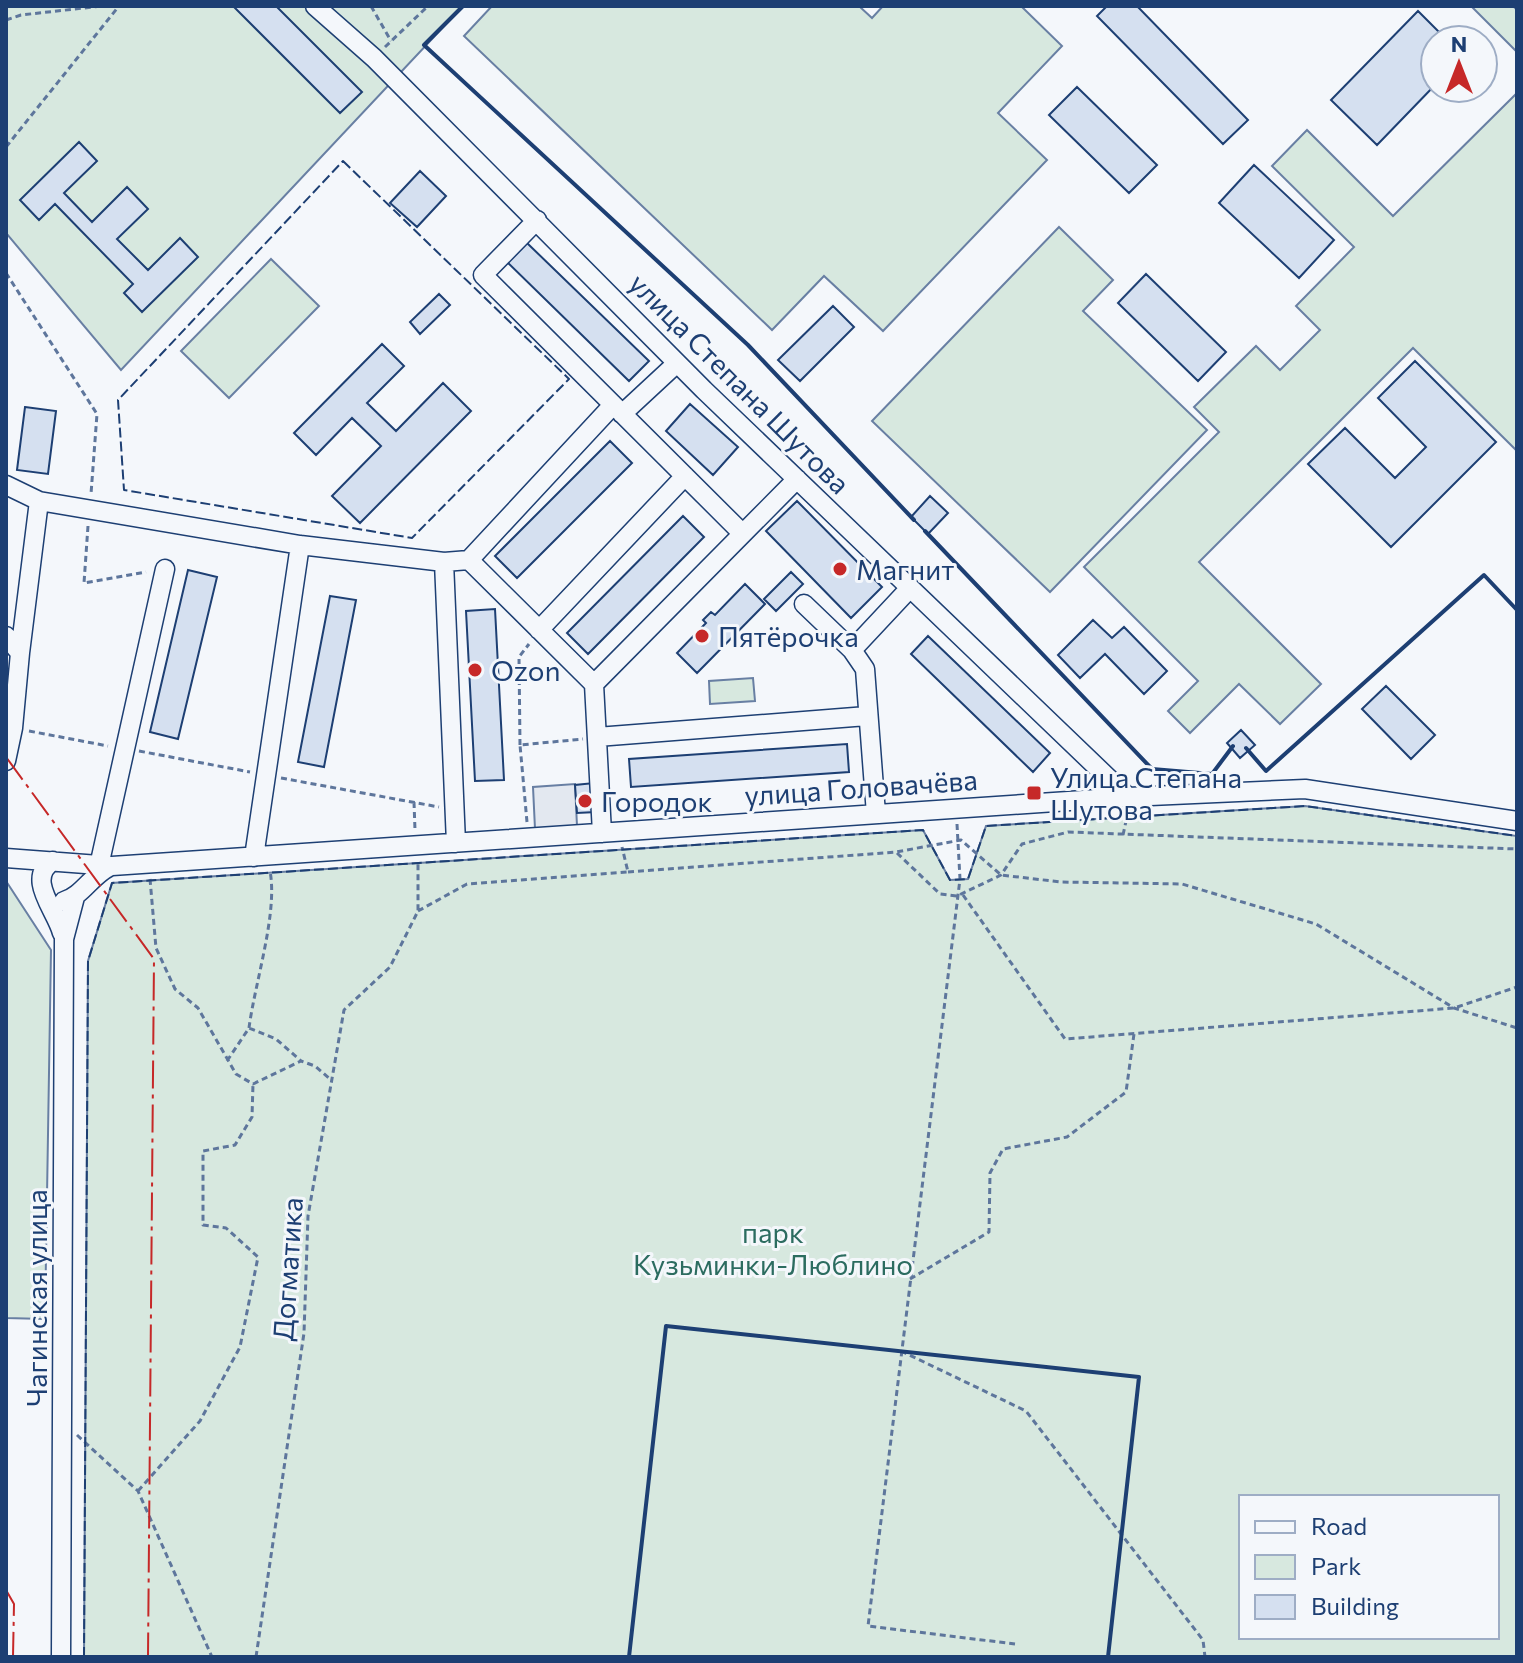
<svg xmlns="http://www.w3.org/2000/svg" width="1523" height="1663" font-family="Commissioner,sans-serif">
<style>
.green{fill:#d7e8df;stroke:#687fa3;stroke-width:2;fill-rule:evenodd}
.parking{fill:#e3e8f0;stroke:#687fa3;stroke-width:2}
.building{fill:#d5e0f0;stroke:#1d3f73;stroke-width:2}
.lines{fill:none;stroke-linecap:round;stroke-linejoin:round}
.minor-casing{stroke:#1d3f73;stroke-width:21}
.path{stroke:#5e769c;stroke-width:3;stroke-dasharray:6 4;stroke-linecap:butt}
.minor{stroke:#f4f7fb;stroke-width:18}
.fence{stroke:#1d3f73;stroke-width:2;stroke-dasharray:10 4;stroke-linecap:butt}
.wall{stroke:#1d3f73;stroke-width:4}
.power{stroke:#c62828;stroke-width:2;stroke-dasharray:28 6 4 6;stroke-linecap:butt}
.poi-dot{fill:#c62828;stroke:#f4f7fb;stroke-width:3}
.labels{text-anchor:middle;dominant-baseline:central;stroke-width:6;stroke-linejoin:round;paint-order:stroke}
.street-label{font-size:28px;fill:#1d3f73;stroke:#f4f7fb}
.poi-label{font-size:28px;fill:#1d3f73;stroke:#f4f7fb;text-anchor:start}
.park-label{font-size:28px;fill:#2c6c60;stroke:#f4f7fb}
</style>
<rect width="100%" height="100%" fill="#f4f7fb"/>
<path class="green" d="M6,6H463L121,370L6,233Z
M492,6H859L872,18L883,6H1021L1062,46L998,113L1047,160L883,331L824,276L772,330L464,36Z
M1471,6H1513L1517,10V52Z
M1517,93V451L1413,348L1199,562L1321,684L1280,724L1239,684L1190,733L1168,711L1198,681L1084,567L1219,432L1194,407L1256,346L1280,370L1320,330L1296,306L1354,247L1272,166L1307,130L1393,216Z
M1059,227L1113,280L1083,311L1207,430L1050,592L872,421Z
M271,259L319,306L229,398L181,351Z
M753,678L755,701L710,704L709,681Z
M1305,806L1517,836V1657H84L88,961L112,883L923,830L950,880L968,879L986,826ZM1241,1497H1497V1637H1241Z
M6,881L51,950L45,1319L6,1318Z"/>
<path class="parking" d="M575,784L577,826L535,829L533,787Z"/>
<path class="building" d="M233,6H276L362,92L340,113Z
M1107,6H1137L1248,120L1223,144L1097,16Z
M1418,11L1447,40H1435V85L1377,145L1331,100Z
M1077,87L1157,165L1129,193L1049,115Z
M79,142L97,161L64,193L92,222L127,187L148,209L117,239L148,270L180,238L198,257L142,312L124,293L133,284L55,204L39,220L20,200Z
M1254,165L1334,240L1299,278L1219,203Z
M420,171L446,196L417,227L390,203Z
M526,242L649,361L629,381L507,262Z
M1146,274L1226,352L1198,381L1118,303Z
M439,294L450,305L420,334L410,322Z
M833,306L854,327L800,381L778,360Z
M382,344L404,366L367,403L396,431L443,383L471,411L360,523L332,496L381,446L352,418L316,455L294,433Z
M1415,361L1496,442L1391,547L1308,464L1345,428L1395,478L1426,447L1378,398Z
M690,404L738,447L713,475L666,431Z
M25,407L56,411L48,474L17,470Z
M610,441L632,463L517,578L495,556Z
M930,496L948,513L928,534L911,517Z
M797,501L882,587L851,618L766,531Z
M683,516L704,537L588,654L567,633Z
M188,570L217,577L178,739L150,732Z
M791,572L803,584L776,611L764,599Z
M745,584L765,604L697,673L677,653L706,623L703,620L711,612L715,615Z
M330,596L356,600L324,767L298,762Z
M495,609L504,780L475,781L466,611Z
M1093,620L1112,638L1124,627L1167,671L1144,694L1105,654L1080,678L1058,655Z
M928,636L1050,753L1033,772L911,654Z
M1386,686L1435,735L1411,759L1362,709Z
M1241,730L1255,745L1240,758L1227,743Z
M847,744L849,772L631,787L629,759Z
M594,783L596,812L577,813L575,785Z"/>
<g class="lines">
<g class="minor-casing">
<path id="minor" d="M315,6L374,58L704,390L1128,797
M537,220L483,275L742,533
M622,414L677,363
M6,485L39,501L300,545L444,562L469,560L613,405
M469,560L594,684
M444,562L456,843
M804,604L852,650L865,669L876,814
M539,630L685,476
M6,636L20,653L13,728L6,761
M852,650L910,588
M20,653L39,501
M597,737L867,716
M602,833L594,684L797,479
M254,857L300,545
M6,858L112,866L1128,797L1305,789L1517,821
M53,861C25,878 56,910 62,933
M99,866L165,569
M64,901C82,896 91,876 109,867
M61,1657L64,939L75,897"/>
</g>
<path class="path" d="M371,6L391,41
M6,20L21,15L102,6
M385,47L428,6
M6,147L119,6
M6,273L97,414L91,494
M88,526L84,583L146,572
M29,731L108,746
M520,745L519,657L529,644
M139,751L250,772
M281,778L439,807
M414,802L415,830
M527,822L520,745L583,739
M957,824L960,879L868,1626L1015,1644
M1123,835L1128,812
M897,853L940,894L957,896L1001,875L1022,844L1068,832L1517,849
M628,872L896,852L961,840L1001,875L1061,882L1182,884L1316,924L1454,1008L1517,1028
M150,879L156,948L175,989L198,1008L236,1074L253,1084L301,1061L315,1066L330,1079
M963,895L1065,1039L1454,1008L1517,987
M418,911L467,884L628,872L622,847
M249,1028C255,982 278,913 270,871
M227,1061L249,1028L276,1039L301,1061
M910,1279L989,1232L990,1173L1003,1149L1067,1137L1126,1092L1134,1034
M901,1351L1026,1411L1203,1640L1205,1657
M77,1435L138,1491L212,1657
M138,1491L200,1421L240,1347L258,1257L226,1228L203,1225V1151L235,1145L252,1117L253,1084
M256,1657L304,1333L308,1216L344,1010L390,967L418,911V862"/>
<use href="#minor" class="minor"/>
<path class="fence" d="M343,161L569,379L412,538L124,490L118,400Z
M84,1657L88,961L112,883L923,830L950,880L968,879L986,826L1305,806L1517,836"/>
<path class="wall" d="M463,6L424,45L748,345L914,520
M925,531L1152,769L1212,774L1233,746
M1246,748L1266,771L1484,575L1517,610
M629,1657L666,1326L1139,1377L1108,1657"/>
<path class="power" d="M6,757L154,959L148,1657
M6,1590L14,1604L13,1657"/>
</g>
<g class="poi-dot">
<circle cx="840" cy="569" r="8"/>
<circle cx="702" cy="636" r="8"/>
<circle cx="475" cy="670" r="8"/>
<rect x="1026" y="785" width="16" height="16" rx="4"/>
<circle cx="585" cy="801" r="8"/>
</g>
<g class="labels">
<g class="street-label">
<text transform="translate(740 383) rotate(45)">улица Степана Шутова</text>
<text transform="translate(861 787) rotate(-4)">улица Головачёва</text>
<text transform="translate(287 1269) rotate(-86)">Догматика</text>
<text transform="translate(36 1298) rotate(-90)">Чагинская улица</text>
</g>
<g class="poi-label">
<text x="856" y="569">Магнит</text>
<text x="718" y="636">Пятёрочка</text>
<text x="491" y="670">Ozon</text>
<text x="1050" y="777">Улица Степана<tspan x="1050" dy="32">Шутова</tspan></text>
<text x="601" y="801">Городок</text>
</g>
<g class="park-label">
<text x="773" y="1232">парк<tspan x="773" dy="32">Кузьминки-Люблино</tspan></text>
</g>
</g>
<rect width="1523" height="1663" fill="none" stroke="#1d3f73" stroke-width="16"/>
<rect x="1239" y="1495" width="260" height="144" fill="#f4f7fb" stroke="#9eadc5" stroke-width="2"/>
<rect x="1255" y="1521" width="40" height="12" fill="#f4f7fb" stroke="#9eadc5" stroke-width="2"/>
<text x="1311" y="1535" font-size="24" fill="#1d3f73">Road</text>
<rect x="1255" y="1555" width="40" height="24" fill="#d7e8df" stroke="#9eadc5" stroke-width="2"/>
<text x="1311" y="1575" font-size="24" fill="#1d3f73">Park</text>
<rect x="1255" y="1595" width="40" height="24" fill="#d5e0f0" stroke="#9eadc5" stroke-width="2"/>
<text x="1311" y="1615" font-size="24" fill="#1d3f73">Building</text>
<g transform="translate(1459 64)"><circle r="38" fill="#f4f7fb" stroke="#9eadc5" stroke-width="2"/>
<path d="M0-6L14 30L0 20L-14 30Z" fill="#c62828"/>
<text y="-12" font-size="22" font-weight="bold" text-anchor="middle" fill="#1d3f73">N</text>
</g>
</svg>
